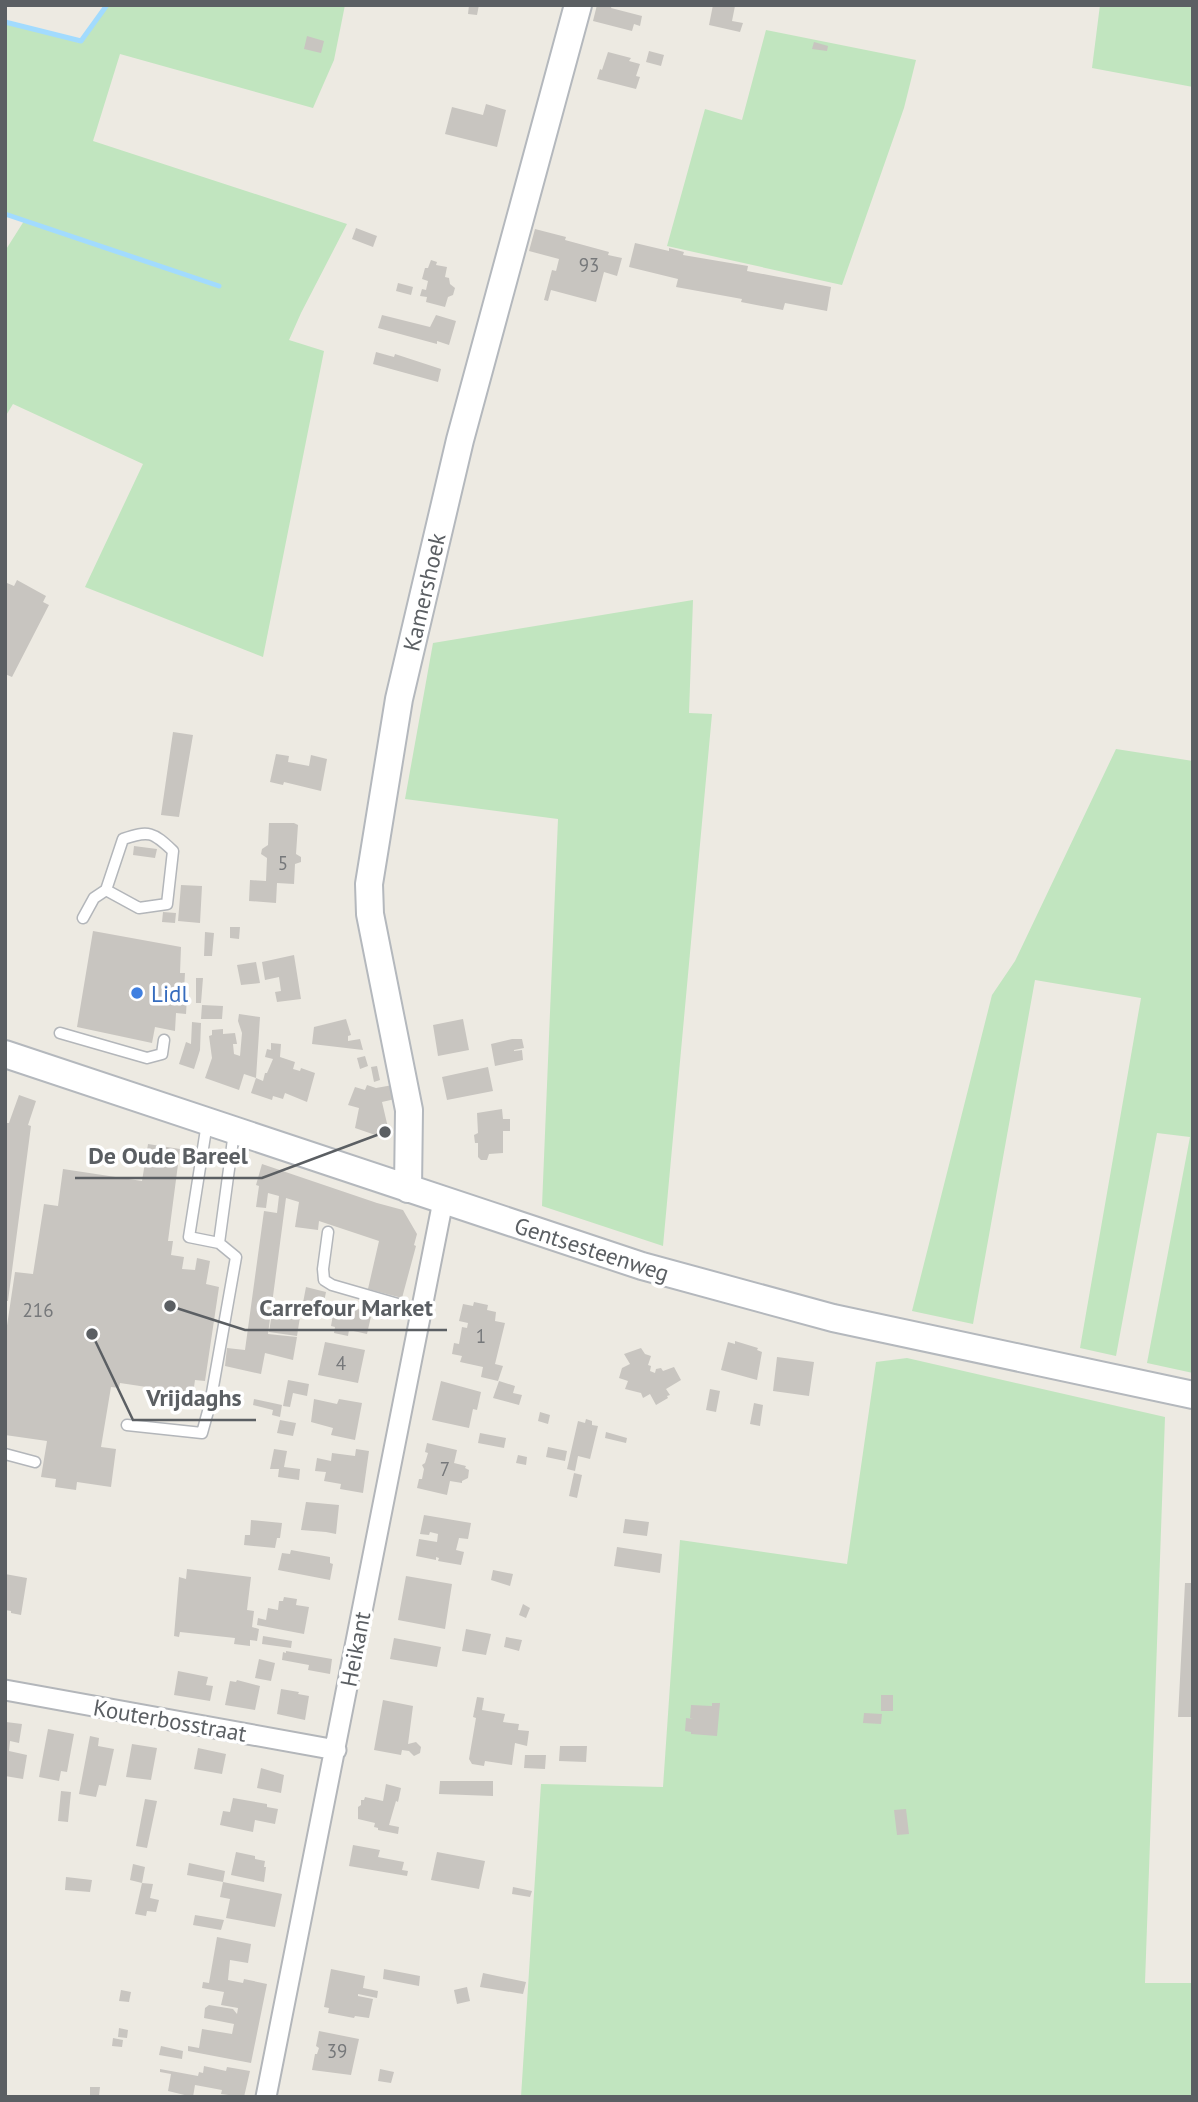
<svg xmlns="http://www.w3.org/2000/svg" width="1198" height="2102" font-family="'PT Sans',sans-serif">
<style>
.green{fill:#c1e5bf}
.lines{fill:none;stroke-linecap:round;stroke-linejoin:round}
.stream{stroke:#a2dbfe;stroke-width:5}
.building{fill:#c8c5c0}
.lane-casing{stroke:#b3b6ba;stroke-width:13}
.street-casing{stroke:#b3b6ba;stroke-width:23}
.secondary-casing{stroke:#b4b8bd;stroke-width:30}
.lane{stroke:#fff;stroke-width:10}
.street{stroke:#fff;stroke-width:19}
.secondary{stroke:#fff;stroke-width:26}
.shop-dot{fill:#3f7fe0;stroke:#fff;stroke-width:2.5}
.labels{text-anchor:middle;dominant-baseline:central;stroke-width:7;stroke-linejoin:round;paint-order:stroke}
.number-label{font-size:19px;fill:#76787a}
.street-label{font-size:23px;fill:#5b5f63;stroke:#fff}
.shop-label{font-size:23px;fill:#366cbe;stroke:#fff;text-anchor:start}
.leader{fill:none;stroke:#5b5f63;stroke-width:2.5}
.callout-dot{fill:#5b5f63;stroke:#fff;stroke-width:2.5}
.callout-label{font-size:24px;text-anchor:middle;font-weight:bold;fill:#5b5f63;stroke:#fff;stroke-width:7;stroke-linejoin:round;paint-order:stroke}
</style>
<rect width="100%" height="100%" fill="#edeae2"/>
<path class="green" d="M106,5H345L334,60L313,108L120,54L93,141L347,224L301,313L289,340L324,351L263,657L85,587L143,464L13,404L5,417V251L24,221L5,214V20L80,43Z
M1100,5H1193V87L1092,68Z
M766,30L916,60L904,108L842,285L667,246L705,109L742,120Z
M693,600L689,713L712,714L663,1246L542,1206L558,819L405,799L433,643Z
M1116,749L1193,761V1373L1147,1363L1190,1137L1157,1133L1116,1356L1080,1348L1141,998L1035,980L973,1324L912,1311L992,995L1015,961Z
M907,1358L1165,1417L1145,1983H1193V2097H521L541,1784L663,1787L680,1540L847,1564L876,1362Z"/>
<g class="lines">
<path class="stream" d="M5,22L81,41L107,5
M5,214L219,286"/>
</g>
<path class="building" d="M469,5H479L477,15L468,14Z
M597,5H612L611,8L642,16L640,26L634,24L632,31L593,21Z
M713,5L735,6L732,21L743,23L740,32L709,25Z
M307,36L324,41L321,53L304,49Z
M814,42L828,46L827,51L812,49Z
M649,51L664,55L661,66L646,62Z
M608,52L631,58L629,61L640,64L636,76L640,77L636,89L597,79L600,69L602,70Z
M486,104L506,110L497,147L445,134L452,107L483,115Z
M356,228L377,236L373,247L352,239Z
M535,229L566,237L565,240L609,252L608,255L622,258L617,276L604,272L596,302L551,290L548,301L544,300L552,270L556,271L559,259L529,251Z
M635,243L669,251V248L684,252L683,255L748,266L747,271L831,287L827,311L785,303L783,310L741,302L742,299L676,287L678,279L629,267Z
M431,260L437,262L436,265L447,267L445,277L449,278L450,284L455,288L453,295L448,297L445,307L426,302L427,297L420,296L422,289L426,290L428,281L422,279L425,268H428Z
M398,283L413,287L411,295L396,291Z
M382,315L430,327L436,315L456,321L449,345L437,341V344L378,328Z
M376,352L394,357L395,354L441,369L438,382L373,364Z
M17,580L46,596L43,602L49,605L12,677L5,674V587L7,583L14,586Z
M173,732L193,735L179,817L161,815Z
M276,754L289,756L288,762L309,766L311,755L327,759L321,791L284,782L283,785L270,782Z
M269,823H294L298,825L296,854L301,857V862L295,864L294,884L277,883L276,903L249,901L250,880L266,881L267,858L261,854L262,849L268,845Z
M134,846L157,849L155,858L133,855Z
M181,885L202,886L200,923L178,921Z
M163,912L176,913L175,923L162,922Z
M230,927H240L239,939L230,938Z
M93,931L181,947L180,973H185L184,990L185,997H187L186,1014L176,1013L175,1031L155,1027L152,1043L77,1027Z
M205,932L214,933L212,956H204Z
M294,955L301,999L277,1002L275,992L281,991L279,977L265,980L262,962Z
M256,962L260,983L241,985L237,965Z
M196,978H203L201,1003H196Z
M202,1005L223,1006L222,1019H201Z
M239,1014L260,1017L256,1078L244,1074L239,1090L205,1078L212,1058L209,1036L212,1035V1030L223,1029V1034L235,1033L237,1044H233L234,1054L240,1056L242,1033L238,1021Z
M346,1019L351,1035L348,1036V1041L360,1039L363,1050L312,1044L314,1027Z
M463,1019L469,1050L438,1056L433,1025Z
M192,1022L201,1023L200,1050L194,1069L179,1064L186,1042L191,1044Z
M512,1039H522L524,1048L514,1050V1051L522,1050L523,1060L495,1066L491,1044Z
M271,1043L281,1044L280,1057L295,1062L293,1069L300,1071L301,1068L315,1073L307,1102L285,1093L283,1099L273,1096L272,1100L251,1093L256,1078L263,1081L265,1073H267L273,1059L265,1057L267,1049L271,1050Z
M365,1056L368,1066L360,1069L357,1058Z
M377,1066L380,1080L374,1082L371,1067Z
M488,1067L493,1091L447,1100L442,1077Z
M367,1085L376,1088L393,1085L395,1099L382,1102L389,1132L384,1138L355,1128L359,1108L348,1105L355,1087L365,1090Z
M19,1095L36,1101L28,1125L31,1126L8,1301H5V1123H9L10,1120Z
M502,1109L503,1119H510V1131H503V1153L489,1154L487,1160H481L478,1157V1143H475L474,1135L478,1133L477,1113Z
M148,1144L180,1149L168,1241H173L171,1255L184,1257L182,1269L195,1270L197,1258L210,1261L206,1284L219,1287L205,1381L195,1380L193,1394L120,1383L119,1388L111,1387L101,1447L116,1449L111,1487L77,1482L76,1490L55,1487L56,1479L41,1477L47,1441L5,1435V1339L15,1272L33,1274L44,1204L58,1206L63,1169L142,1181Z
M262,1164L377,1203L403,1210L417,1234L414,1245L416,1246L402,1298L368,1289L379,1241L319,1221L318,1230L295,1227L299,1202L286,1198L268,1334L297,1337L293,1360L265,1353L261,1374L225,1366L227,1348L245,1350L264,1211L277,1213L279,1196L268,1193L266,1208L256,1207L259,1186L256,1185Z
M306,1287L326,1292L322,1312L302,1308Z
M474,1302L488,1305L487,1310L496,1312L495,1321L505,1323L495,1364L503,1366L498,1381L481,1377L483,1367L460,1362L462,1356L452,1354L454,1343L459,1344L462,1327L467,1328L468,1323L459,1321L463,1304L473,1306Z
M335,1304L372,1312L367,1334L349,1330L348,1336L334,1333L335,1327L331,1326Z
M272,1313L300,1317L297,1336L269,1332Z
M735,1341L758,1348L757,1350L762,1352L757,1380L721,1370L728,1342L735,1344Z
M325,1342L365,1350L358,1383L318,1375Z
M641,1348L645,1354L651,1356L648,1365L651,1366L650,1371L655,1373L656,1369L661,1368L663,1371L674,1367L681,1380L666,1389L670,1395L667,1396L668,1398L656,1405L650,1394L643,1398L641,1393L625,1389L628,1381L619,1378L622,1368L630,1364L624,1354Z
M777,1357L814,1362L809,1396L773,1391Z
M288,1380L309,1384L307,1396L293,1393L290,1407L283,1406Z
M441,1381L481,1392L477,1410L473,1409L469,1428L432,1420Z
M499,1381L515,1386L513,1393L522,1395L519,1405L493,1398Z
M710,1389L720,1391L716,1412L706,1410Z
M254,1399L282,1405L280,1417L272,1415L273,1410L253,1405Z
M314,1399L337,1404L339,1399L362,1403L355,1440L331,1435L333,1428L311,1422Z
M754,1403L763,1405L760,1426L750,1424Z
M540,1412L550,1415L548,1424L538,1421Z
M586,1419L592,1421V1425L598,1426L590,1459L578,1456L575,1471L567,1469L578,1421L585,1423Z
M280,1420L296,1423L293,1436L277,1433Z
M606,1432L627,1438L626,1443L605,1438Z
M480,1433L506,1438L504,1448L478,1443Z
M427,1443L457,1450L454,1463L466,1466L465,1468L469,1470L468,1478L462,1481V1483L450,1481L447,1495L417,1488L419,1479H422L424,1469L422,1465L425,1463L428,1453L425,1452Z
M548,1447L567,1451L565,1461L546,1457Z
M274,1449L287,1451L284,1467L300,1469L299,1480L278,1477L279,1469H270Z
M356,1449L369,1451L363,1493L340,1489L341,1484L324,1481L326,1472L315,1471L317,1458L331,1461L332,1453L355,1456Z
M518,1455L527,1457L526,1465L516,1463Z
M574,1473L582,1475L577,1498L569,1496Z
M306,1502L339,1505L336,1534L326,1532L301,1530Z
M424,1515L471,1523L468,1539L459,1538L456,1550L464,1552L461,1565L438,1561L439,1558L436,1557V1560L416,1556L419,1539L437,1542L438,1534L430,1532L429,1535L420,1534Z
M625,1519L649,1522L647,1536L623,1533Z
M251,1520L282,1523L280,1538H277L275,1548L244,1545L245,1535H250Z
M617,1547L662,1554L660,1573L614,1566Z
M291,1550L330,1557V1563L333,1564L330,1580L278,1570L282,1553L290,1554Z
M187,1569L251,1577L247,1610L254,1611L252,1627L259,1629L257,1641L250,1640V1646L234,1644L235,1638L180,1632L179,1637L174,1636L179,1577L186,1579Z
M493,1570L513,1574L510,1586L491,1580Z
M5,1574L27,1578L21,1615L11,1613V1611L5,1610Z
M406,1576L452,1584L445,1629L398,1620Z
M1185,1583H1193V1717H1178Z
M284,1597L297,1599L296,1605L309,1607L304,1634L257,1625L258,1618L266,1620L268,1608L278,1610L279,1601H283Z
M523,1604L530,1608L526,1618L519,1615Z
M466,1629L491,1634L486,1655L462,1651Z
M263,1636L292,1641L291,1648L262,1644Z
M506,1637L522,1640L519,1651L504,1647Z
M394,1638L441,1647L437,1667L390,1659Z
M286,1651L332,1659L330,1674L308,1670L309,1665L282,1660L283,1652L286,1653Z
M259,1659L275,1663L271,1681L255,1678Z
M178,1671L208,1677L206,1685L213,1686L210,1701L174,1695Z
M237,1680L260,1686L255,1710L225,1705L230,1681L236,1682Z
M281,1689L299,1692L298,1694L309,1696L305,1720L277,1714Z
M881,1695H893V1711H881Z
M477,1697L484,1698L482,1710L505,1714L503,1722L519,1724L518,1730L529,1731L527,1746L515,1743L512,1765L485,1761L484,1766L472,1764L469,1759L476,1718L473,1717Z
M383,1700L413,1706L408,1744L416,1742L421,1747L420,1753L414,1756L409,1751L402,1750L401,1755L374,1750Z
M712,1703H720L717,1736L691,1734V1732L685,1731L686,1718L693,1719L690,1718L691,1705L712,1706Z
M864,1713L882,1714L881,1724L863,1723Z
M6,1722L22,1724L19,1743L10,1741L9,1751L27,1755L23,1779L5,1776Z
M48,1729L74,1734L67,1772L61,1771L59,1781L39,1777Z
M90,1736L99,1738L98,1746L114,1749L106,1786L99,1785L96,1797L79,1794Z
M132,1744L157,1748L151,1780L126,1777Z
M560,1746H587L586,1762L559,1761Z
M198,1748L226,1754L222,1774L194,1769Z
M525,1755H546L545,1769L524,1768Z
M261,1768L284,1775L281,1793L257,1788Z
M440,1781H493V1796L439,1794Z
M386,1784L401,1788L398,1802L396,1801L389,1825L399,1827L398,1834L378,1830V1828L374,1827L375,1823L358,1819V1807L361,1805V1800H364L365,1797L383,1801Z
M61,1791L71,1792L68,1822L58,1821Z
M233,1798L267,1804V1807L278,1809L275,1824L255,1820L253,1832L220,1825L223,1811L230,1812Z
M145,1799L157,1801L147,1848L136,1846Z
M906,1809L909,1834L897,1835L894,1810Z
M353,1845L380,1850L378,1857L404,1862L402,1870L408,1871L407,1876L349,1866Z
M236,1852L255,1856V1859L265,1861L264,1867H266L264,1882L231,1875Z
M437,1852L485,1861L479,1889L431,1880Z
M189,1863L225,1871L223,1882L187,1875Z
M133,1864L145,1867L142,1883L153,1884L150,1898L159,1900L156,1912L147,1911L146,1916L135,1914L142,1883L130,1880Z
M66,1877L92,1880L90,1892L65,1890Z
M223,1882L282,1894L275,1927L226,1918L230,1899L220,1897Z
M513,1887L532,1891L530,1897L512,1894Z
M195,1915L224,1920L221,1930L193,1925Z
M217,1937L251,1944L248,1963L230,1960L228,1980L243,1983L244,1979L267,1984L251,2063L188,2051V2046L199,2048L202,2029L232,2034L234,2024L204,2018L205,2008L209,2005L233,2009L237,2014L238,2008L221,2005L224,1992L202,1988L203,1982L209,1983Z
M331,1969L365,1976L363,1988L378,1991L377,1998L358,1994V1996L373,1999L369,2018L355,2016L354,2018L328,2013L329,2008L324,2007Z
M384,1969L420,1976L419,1986L383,1979Z
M483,1973L526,1982L523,1994L480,1987Z
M467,1987L470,2001L457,2004L454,1990Z
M121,1990L131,1992L129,2002L119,2001Z
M119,2028L128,2030L127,2038L118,2037Z
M319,2031L359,2039L351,2075L312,2070L315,2054H317L319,2048L316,2046Z
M113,2038L123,2040L122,2047L112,2046Z
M161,2046L183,2051L182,2059L159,2055Z
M204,2066L226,2071L227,2067L250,2071L244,2097L221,2094L222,2090L195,2085L193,2097L168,2091L171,2074L160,2072V2069L198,2076L199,2072L203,2073Z
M380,2069L394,2072L391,2083L378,2081Z
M90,2087H100L99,2096L90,2095Z"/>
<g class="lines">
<g class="lane-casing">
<path id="lane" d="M83,918L94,898L106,890L139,908L167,904L173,851C153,832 149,830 123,839L106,890
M60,1033L147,1058L162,1054L164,1040
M207,1123L189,1237L219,1243
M328,1232L323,1269L324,1280L332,1285L422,1311
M127,1425L202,1433L210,1404L236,1257L219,1243L234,1132
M5,1454L35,1462"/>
</g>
<g class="street-casing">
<path id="street" d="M5,1690L336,1750
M266,2097L443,1201"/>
</g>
<g class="secondary-casing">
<path id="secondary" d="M5,1054L642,1266L833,1318L1193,1395
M408,1189L409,1110L370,914L369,884L399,699L460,440L578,5"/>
</g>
<use href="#lane" class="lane"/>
<use href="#street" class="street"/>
<use href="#secondary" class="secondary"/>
</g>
<circle class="shop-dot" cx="137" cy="993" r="7"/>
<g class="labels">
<g class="number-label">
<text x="589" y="265">93</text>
<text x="283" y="863">5</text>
<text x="38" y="1310">216</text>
<text x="481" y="1336">1</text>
<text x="341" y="1363">4</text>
<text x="445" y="1469">7</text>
<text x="337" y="2051">39</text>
</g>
<g class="street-label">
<text transform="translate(424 592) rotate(-77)">Kamershoek</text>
<text transform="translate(592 1249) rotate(18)">Gentsesteenweg</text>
<text transform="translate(355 1649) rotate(-79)">Heikant</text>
<text transform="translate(170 1720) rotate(10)">Kouterbosstraat</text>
</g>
<g class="shop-label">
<text x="151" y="993">Lidl</text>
</g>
</g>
<path class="leader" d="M385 1132L262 1178H75M170 1306L245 1330H447M92 1334L133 1420H256"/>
<g class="callout-dot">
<circle cx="385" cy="1132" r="7"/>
<circle cx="170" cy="1306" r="7"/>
<circle cx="92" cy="1334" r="7"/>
</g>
<g class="callout-label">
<text x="168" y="1164">De Oude Bareel</text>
<text x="346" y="1316">Carrefour Market</text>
<text x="194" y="1406">Vrijdaghs</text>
</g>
<rect width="1198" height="2102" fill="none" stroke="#5b5f63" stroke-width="14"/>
</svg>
